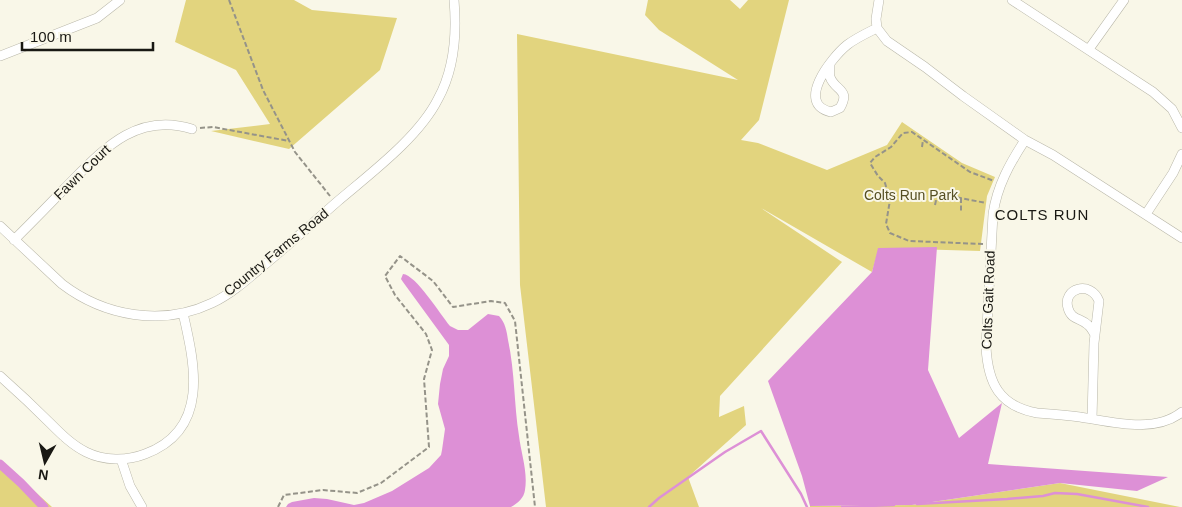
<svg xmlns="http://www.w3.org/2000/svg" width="1182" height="507" font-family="Helvetica,sans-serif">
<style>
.green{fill:#e2d47e}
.water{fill:#dd90d6}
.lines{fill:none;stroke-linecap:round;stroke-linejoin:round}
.stream{stroke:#dd90d6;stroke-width:2.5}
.canal{stroke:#dd90d6;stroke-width:9}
.minor-casing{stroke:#b9b7a9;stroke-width:10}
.path{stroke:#959389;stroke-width:2;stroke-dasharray:5 2.5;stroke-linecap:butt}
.minor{stroke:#fff;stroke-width:9}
.labels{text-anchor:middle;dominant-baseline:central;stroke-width:4;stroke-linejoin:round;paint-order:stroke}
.street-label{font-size:14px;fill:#191813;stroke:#f9f7e8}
.park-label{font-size:14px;fill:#554e22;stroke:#f9f7e8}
.neighbourhood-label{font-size:15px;letter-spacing:1px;fill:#191813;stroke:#f9f7e8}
</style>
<rect width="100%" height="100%" fill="#f9f7e8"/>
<path class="green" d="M186,0H294L312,10L397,18L380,70L289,149L211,131L270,124L236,70L175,42Z
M648,0H730L740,9L748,0H789L759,120L741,140L758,143L827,170L887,145L902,122L962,163L995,177L987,196L980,251L879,248L872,272L761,208L842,262L720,396L719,417L744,406L746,425L688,477L699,507H546L520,285L517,34L738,80L659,30L645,15Z
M0,460L52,507H0Z
M1060,483L1180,507H810V506L912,505Z"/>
<path class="water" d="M937,247L928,370L959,438L1002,403L988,464L1168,477L1137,491L1060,483L912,505L810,506L802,476L768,381L872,272L878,248Z
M403,274C416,275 440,314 450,326L458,330H468L488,314L499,316C505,322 507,332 508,340C515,372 514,405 519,436C521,453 528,472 525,490C524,498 518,503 511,507H286L288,504L292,502L314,498L327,499L354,505L364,503L392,491L429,468L441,455L442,450L445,429L438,404L440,384L443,369L449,356V345L403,282L401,279Z"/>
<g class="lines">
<path class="stream" d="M917,504L1007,499L1043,496L1055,493L1077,494L1148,507
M649,507L659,498L725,452L761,431L801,494L807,507
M842,507L894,505"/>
<path class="canal" d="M0,464L21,483L44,507"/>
<g class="minor-casing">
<path id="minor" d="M879,0L876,19L877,28L887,41L925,67L963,96L1025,140L1053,155L1182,238
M1012,0L1153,92L1172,109L1182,128
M1089,49L1124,0
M0,56L97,18L120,0
M830,64C830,68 829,73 830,77C835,91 851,89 840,108L831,112C795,104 831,58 847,45C856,38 867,33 877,28
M1025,140C1010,163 997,186 993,214L986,347C988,383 999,406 1037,413C1051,414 1065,415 1080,417C1112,422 1154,434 1182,412
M1146,214L1173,173L1182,154
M0,226L62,284C104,316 162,327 212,303C233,293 251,276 269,261C293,241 315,221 338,201C371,173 419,137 438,99C455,68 457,34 454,0
M14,240C31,223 48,206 65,188C101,152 135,111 192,129
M0,376C17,391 34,407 50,423C61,434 72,445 86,452C104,461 127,461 145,454C210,430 195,365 183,313
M1092,419L1094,343L1099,301C1091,280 1062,288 1068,308C1071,320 1081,318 1088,325C1091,327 1093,331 1095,335
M121,459L130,486L142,507"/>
</g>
<path class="path" d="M229,0L263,90L295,152L330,196
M200,128L213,127L289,141
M922,147L923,140
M961,198V211
M935,205L937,196L940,194L986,203
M983,244L909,241L890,233L886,224L890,200L885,183L878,176L870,163L875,157L891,147L903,133L912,132L970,172L994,181
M278,507L284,495L323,490L357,493L381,483L429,447L424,379L432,350L426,334L395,295L385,276L400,256L433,281L453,307L491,301L505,303L515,321L535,507"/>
<use href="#minor" class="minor"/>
</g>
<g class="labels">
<g class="street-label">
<text transform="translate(82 172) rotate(-44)">Fawn Court</text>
<text transform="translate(276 252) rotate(-39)">Country Farms Road</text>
<text transform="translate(988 300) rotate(-88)">Colts Gait Road</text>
</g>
<g class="park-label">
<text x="911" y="195">Colts Run Park</text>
</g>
<g class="neighbourhood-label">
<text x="1042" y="214">COLTS RUN</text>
</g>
</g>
<g transform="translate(45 462) rotate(188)" stroke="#f9f7e8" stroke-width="4" paint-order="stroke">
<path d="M0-4L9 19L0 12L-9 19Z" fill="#191813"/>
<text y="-8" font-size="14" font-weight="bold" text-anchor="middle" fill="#191813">N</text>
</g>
<path d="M22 42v8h131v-8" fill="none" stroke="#191813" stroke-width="2.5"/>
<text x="30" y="42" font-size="15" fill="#191813" stroke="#f9f7e8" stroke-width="4" paint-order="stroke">100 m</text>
</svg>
